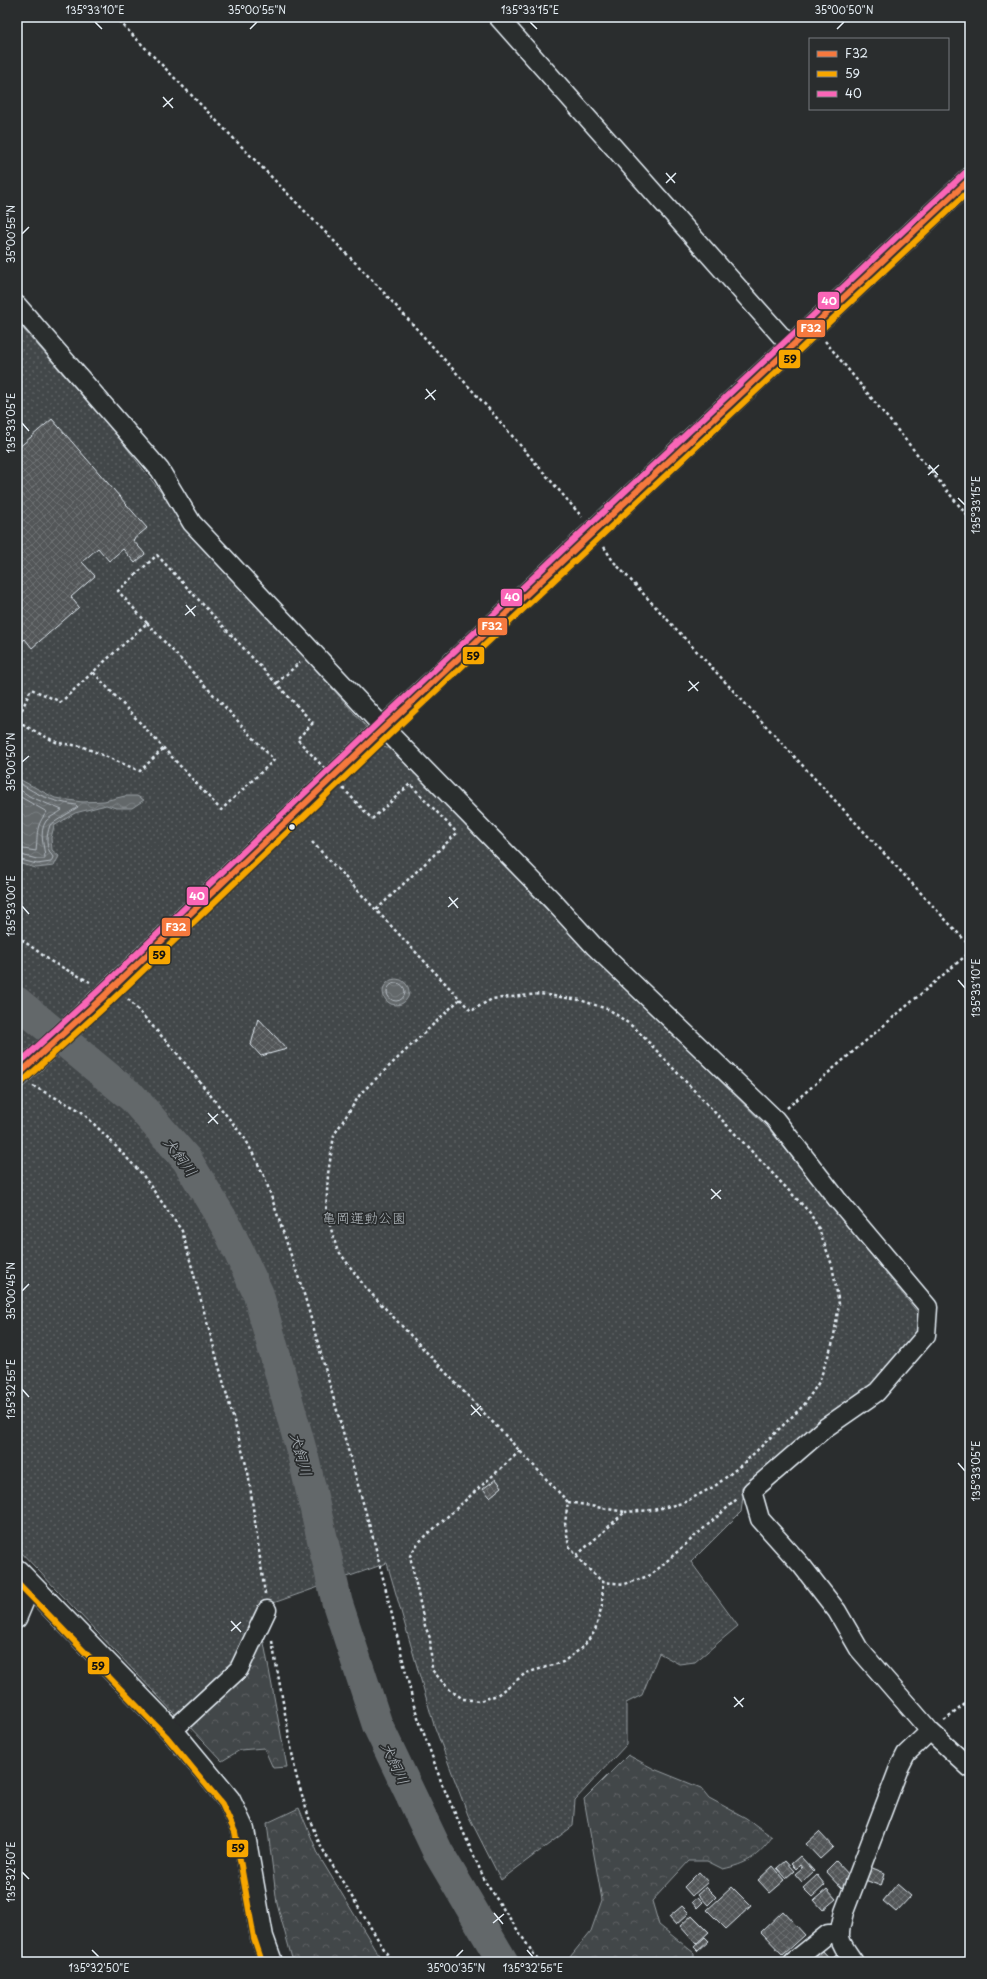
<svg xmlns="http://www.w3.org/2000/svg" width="987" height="1979" font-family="'Playpen Sans','Klee One',sans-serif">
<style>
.forest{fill:url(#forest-crowns);stroke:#959ca0}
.park{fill:url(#park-dots);stroke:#959ca0}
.water{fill:url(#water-waves);stroke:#989fa3}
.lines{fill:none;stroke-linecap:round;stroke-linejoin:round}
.shore{stroke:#b3bac0;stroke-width:1}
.river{stroke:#63686b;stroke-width:31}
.building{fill:url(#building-cross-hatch);stroke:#e8f1f8}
.minor-casing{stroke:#e8f1f8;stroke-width:21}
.major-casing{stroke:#e8f1f8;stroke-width:25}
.highway-casing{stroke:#e8f1f8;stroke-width:25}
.path{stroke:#e8f1f8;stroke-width:2.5;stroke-dasharray:3 3;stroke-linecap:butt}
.minor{stroke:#2a2d2e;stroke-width:18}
.major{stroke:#2a2d2e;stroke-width:22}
.highway{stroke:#2a2d2e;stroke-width:22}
.path-bridge{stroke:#e8f1f8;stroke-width:2.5;stroke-dasharray:3 3;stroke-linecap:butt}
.bus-1-casing{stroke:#2a2d2e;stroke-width:9}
.bus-2-casing{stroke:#2a2d2e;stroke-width:9}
.bus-3-casing{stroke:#2a2d2e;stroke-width:9}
.bus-1{stroke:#f6793e;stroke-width:6}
.bus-2{stroke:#f7a600;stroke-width:6}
.bus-3{stroke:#fa66b7;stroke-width:6}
.ticks{fill:none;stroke:#e8f1f8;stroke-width:1.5}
.bus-dot{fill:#e8f1f8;stroke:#2a2d2e;stroke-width:1.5}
.labels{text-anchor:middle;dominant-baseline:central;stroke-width:3.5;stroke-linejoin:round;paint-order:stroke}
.park-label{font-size:14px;fill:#aeb5ba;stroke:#2a2d2e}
.water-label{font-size:15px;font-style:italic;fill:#acb3b9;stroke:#2a2d2e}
.line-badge{stroke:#2a2d2e;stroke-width:1.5}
.badge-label{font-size:11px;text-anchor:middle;font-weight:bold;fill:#fff}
.pale-badge-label{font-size:11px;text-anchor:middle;font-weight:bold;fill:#111}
.neatline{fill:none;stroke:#e8f1f8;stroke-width:1.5}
.ticks-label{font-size:10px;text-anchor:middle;fill:#e8f1f8}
</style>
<defs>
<pattern id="forest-crowns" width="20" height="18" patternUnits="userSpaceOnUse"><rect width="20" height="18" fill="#424648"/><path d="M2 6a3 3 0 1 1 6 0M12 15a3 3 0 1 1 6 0" fill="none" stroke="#5d6163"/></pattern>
<pattern id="park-dots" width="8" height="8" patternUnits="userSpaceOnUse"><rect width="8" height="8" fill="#424648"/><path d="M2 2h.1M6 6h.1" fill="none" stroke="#5d6163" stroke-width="1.8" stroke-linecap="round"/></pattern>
<pattern id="water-waves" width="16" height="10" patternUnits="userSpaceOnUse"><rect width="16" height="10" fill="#63686b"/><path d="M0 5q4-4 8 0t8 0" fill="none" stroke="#797e81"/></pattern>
<pattern id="building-cross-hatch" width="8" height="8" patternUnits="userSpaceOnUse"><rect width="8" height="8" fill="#535759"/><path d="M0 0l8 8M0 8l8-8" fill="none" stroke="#6c7072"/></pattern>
</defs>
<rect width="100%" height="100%" fill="#2a2d2e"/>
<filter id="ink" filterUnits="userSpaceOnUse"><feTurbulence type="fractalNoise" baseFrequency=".025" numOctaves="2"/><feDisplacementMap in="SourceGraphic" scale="8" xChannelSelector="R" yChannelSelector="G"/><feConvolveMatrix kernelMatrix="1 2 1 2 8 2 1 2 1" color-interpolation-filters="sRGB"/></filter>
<g filter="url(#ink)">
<path class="forest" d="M262,1632L287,1767L273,1768L264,1748L240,1750L222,1761L187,1724Z
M628,1755L654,1769L701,1788L709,1798L746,1818L772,1837C758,1857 746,1864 723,1869L707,1861H689L652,1901L659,1925L694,1953V1962H566L591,1931L602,1900L584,1799Z
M299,1808L319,1856L383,1962H293L277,1904L267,1823Z"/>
<path class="park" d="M17,322L116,434L180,517L363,723L386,748H397L536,899L769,1129L918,1313V1330L874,1383L821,1419L744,1489L741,1512L691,1562L738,1626L695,1662L679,1664L659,1653L642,1695L626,1703V1745L575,1800L573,1826L501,1880L468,1815L434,1725L387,1563L259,1608L233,1666L176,1715L17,1548Z"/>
<path class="water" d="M17,778L55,798L82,802L104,801L125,796H137L144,800L132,808H116L106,805L75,813L54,826L51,838L52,850L59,856L54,866L36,868L17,863Z
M383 992a13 13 0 1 1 26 0a13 13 0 1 1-26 0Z"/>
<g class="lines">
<path class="shore" d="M17,782C41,796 49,801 76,805L78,807L50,825C46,837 45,847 53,857L51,862L37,864L17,859
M17,788L31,797L62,810C58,814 50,816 46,821C38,833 45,847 45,859H37L17,854
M17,795L47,812C35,826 38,834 36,851L17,848
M387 992a9 9 0 1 1 18 0a9 9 0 1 1-18 0Z"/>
<path class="river" d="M17,1002L133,1098L187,1160L228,1229L258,1293L304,1460L337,1602L377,1724L438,1852L503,1962"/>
</g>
<path class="building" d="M52,419L147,528L133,540L145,554L135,563L123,549L109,561L98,548L82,562L95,576L71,597L79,607L32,648L25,639L17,646V469L20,467L17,464V449Z
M258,1018L287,1049L261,1056L251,1045Z
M496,1479L502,1487L490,1497L483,1489Z
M819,1832L833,1847L820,1859L806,1844Z
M800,1856L814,1871L802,1882L795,1874L802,1868L800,1865L796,1869L791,1864Z
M785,1861L794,1871L786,1878L777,1868Z
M836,1861L852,1878L842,1888L826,1871Z
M773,1866L785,1880L770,1893L758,1880Z
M870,1867L885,1873L881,1886L865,1880Z
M699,1872L708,1882L692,1896L684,1887Z
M817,1875L825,1885L812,1897L803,1888Z
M897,1884L911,1896L896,1912L883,1901Z
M706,1887L716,1897L708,1905L698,1894Z
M732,1887L751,1906L726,1929L707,1910Z
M827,1889L836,1899L823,1910L814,1900Z
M698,1897L703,1902L697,1908L692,1902Z
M682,1906L689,1913L676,1925L669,1917Z
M783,1911L805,1935L783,1955L761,1932Z
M692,1915L709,1932L696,1944L680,1926Z
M705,1937L709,1941L698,1951L694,1947Z
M822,1950L833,1962H808Z
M840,1951L850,1962H837L833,1957Z"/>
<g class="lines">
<g class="minor-casing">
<path id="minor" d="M498,17L791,347
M17,305L160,470L192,523L384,728L551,899L594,946L775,1119L837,1199L928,1307L926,1335L877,1392L825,1428L752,1491L760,1519L802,1566L837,1611L859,1649L930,1731L970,1768
M17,1619L25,1600L35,1589
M172,1731L239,1669L267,1610
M793,1962L828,1934H839
M854,1962C838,1939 837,1940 844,1912L899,1768L906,1754L930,1731"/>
</g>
<g class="major-casing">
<path id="major" d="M17,1571L172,1731L229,1800L243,1830L262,1937L271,1962"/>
</g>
<g class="highway-casing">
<path id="highway" d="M17,1076L103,997L384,728L970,179"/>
</g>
<path class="path" d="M115,17L377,285L489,409L582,517
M825,341L970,519
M604,547L613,561L970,946
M147,623L274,760L221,810L93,672Z
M147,623L118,591L157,555L313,723
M277,683L300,662
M17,721L31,689L61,702L93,672
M17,722L58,743L81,746L140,771L164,748
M372,819L410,784L457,833L376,910
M312,842L460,999L361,1093L334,1135L328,1174L326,1212L337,1249L365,1287L568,1502L565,1523L569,1546L583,1564L603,1582L625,1584L651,1575L737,1499
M17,936L52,962L90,982
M128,999L176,1052L246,1140L265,1178L304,1294L375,1545L414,1706L442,1784L486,1883L539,1962
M460,999L471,1011L492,999L540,994L580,1000L610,1010L636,1029L810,1213L819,1229L832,1265L839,1304L833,1342L819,1382L804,1405L745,1462L715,1486L683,1503L653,1510L625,1512
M33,1086L81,1111L109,1139L142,1174L182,1231L248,1472L265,1594
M787,1108L970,952
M520,1451L418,1543L410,1556L425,1626L430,1638L432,1670L449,1689L463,1699L480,1701L497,1695L526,1673L563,1662L583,1647L595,1631L602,1605L603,1582
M568,1502L625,1512L576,1556
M272,1641L296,1775L309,1818L320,1845L392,1962
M944,1721L970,1700"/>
<use href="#minor" class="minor"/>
<use href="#major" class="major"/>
<use href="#highway" class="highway"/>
<path class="path-bridge" d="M313,723L297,739L372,819"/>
<g class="bus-1-casing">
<path id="bus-1" d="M17,1076L103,997L384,728L970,179"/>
</g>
<g class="bus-2-casing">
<path id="bus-2" d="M22,1082L109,1003L390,734L970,190
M17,1582L166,1736L222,1804L235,1832L254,1938L262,1962"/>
</g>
<g class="bus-3-casing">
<path id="bus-3" d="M17,1065L98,991L379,722L965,173"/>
</g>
<use href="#bus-1" class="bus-1"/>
<use href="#bus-2" class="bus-2"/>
<use href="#bus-3" class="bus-3"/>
</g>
</g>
<path class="ticks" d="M95,22L102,29M530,22L537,29M250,29L257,22M837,29L844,22M163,97L173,108M163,107L173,98M666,173L675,183M666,183L676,173M22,234L29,227M426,389L435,400M425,399L436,390M22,423L29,431M929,465L938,475M928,475L939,465M958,498L965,505M186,605L195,616M185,615L196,606M689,681L698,691M688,691L699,682M22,762L29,756M449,897L458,908M22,906L29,914M448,907L458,898M958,980L965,988M208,1113L218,1124M208,1123L218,1114M711,1189L721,1199M711,1199L721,1190M22,1291L29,1284M22,1389L29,1397M471,1405L481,1416M471,1415L481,1406M958,1463L965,1471M231,1621L241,1632M231,1631L241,1622M734,1697L743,1707M734,1707L744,1698M22,1872L29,1879M494,1913L503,1924M493,1923L504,1914M92,1950L99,1957M527,1950L533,1957M456,1957L463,1950"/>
<circle class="bus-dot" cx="292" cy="827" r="3.5"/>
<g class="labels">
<g class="park-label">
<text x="364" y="1217">亀岡運動公園</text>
</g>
<g class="water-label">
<text transform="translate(181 1156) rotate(53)">犬飼川</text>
<text transform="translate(302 1454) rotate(75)">犬飼川</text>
<text transform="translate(396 1763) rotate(65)">犬飼川</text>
</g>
</g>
<g class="line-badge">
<rect x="817" y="291" width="23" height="19" rx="4" fill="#fa66b7"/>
<rect x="796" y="319" width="30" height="19" rx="4" fill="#f6793e"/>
<rect x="778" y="349" width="23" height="20" rx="4" fill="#f7a600"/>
<rect x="500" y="588" width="23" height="19" rx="4" fill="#fa66b7"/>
<rect x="477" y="617" width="31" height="19" rx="4" fill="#f6793e"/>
<rect x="462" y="646" width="23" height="19" rx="4" fill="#f7a600"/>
<rect x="186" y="886" width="23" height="20" rx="4" fill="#fa66b7"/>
<rect x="161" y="917" width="30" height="20" rx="4" fill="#f6793e"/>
<rect x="148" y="945" width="23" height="20" rx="4" fill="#f7a600"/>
<rect x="87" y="1656" width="23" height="19" rx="4" fill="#f7a600"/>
<rect x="226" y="1839" width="23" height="19" rx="4" fill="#f7a600"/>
</g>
<g class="badge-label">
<text x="829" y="305">40</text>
<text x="811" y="332">F32</text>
<text x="512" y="601">40</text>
<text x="492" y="630">F32</text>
<text x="197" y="900">40</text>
<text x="176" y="931">F32</text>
</g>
<g class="pale-badge-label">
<text x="790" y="363">59</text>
<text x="473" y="660">59</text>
<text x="159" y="959">59</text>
<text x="98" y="1670">59</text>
<text x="238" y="1852">59</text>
</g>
<rect width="987" height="1979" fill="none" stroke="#2a2d2e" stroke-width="44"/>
<rect x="809" y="38" width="140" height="72" fill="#2a2d2e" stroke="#767b7f"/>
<rect x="817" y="51" width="20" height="6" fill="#f6793e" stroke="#767b7f"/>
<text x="845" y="58" font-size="12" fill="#e8f1f8">F32</text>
<rect x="817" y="71" width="20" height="6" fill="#f7a600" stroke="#767b7f"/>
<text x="845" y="78" font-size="12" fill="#e8f1f8">59</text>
<rect x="817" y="91" width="20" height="6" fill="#fa66b7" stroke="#767b7f"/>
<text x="845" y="98" font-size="12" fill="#e8f1f8">40</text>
<rect x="22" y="22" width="943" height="1935" class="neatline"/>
<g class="ticks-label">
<text x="95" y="14">135°33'10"E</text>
<text x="257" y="14">35°00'55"N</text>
<text x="530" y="14">135°33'15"E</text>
<text x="844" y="14">35°00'50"N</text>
<text transform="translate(11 234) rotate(-90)" y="4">35°00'55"N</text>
<text transform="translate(11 423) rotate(-90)" y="4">135°33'05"E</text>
<text transform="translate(976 505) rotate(-90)" y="4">135°33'15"E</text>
<text transform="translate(11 762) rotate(-90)" y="4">35°00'50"N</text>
<text transform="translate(11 906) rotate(-90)" y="4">135°33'00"E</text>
<text transform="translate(976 988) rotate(-90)" y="4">135°33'10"E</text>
<text transform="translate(11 1291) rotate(-90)" y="4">35°00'45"N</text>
<text transform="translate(11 1389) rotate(-90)" y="4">135°32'55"E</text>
<text transform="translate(976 1471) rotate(-90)" y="4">135°33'05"E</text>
<text transform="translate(11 1872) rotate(-90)" y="4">135°32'50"E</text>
<text x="99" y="1972">135°32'50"E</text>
<text x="456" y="1972">35°00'35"N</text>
<text x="533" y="1972">135°32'55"E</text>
</g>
</svg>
